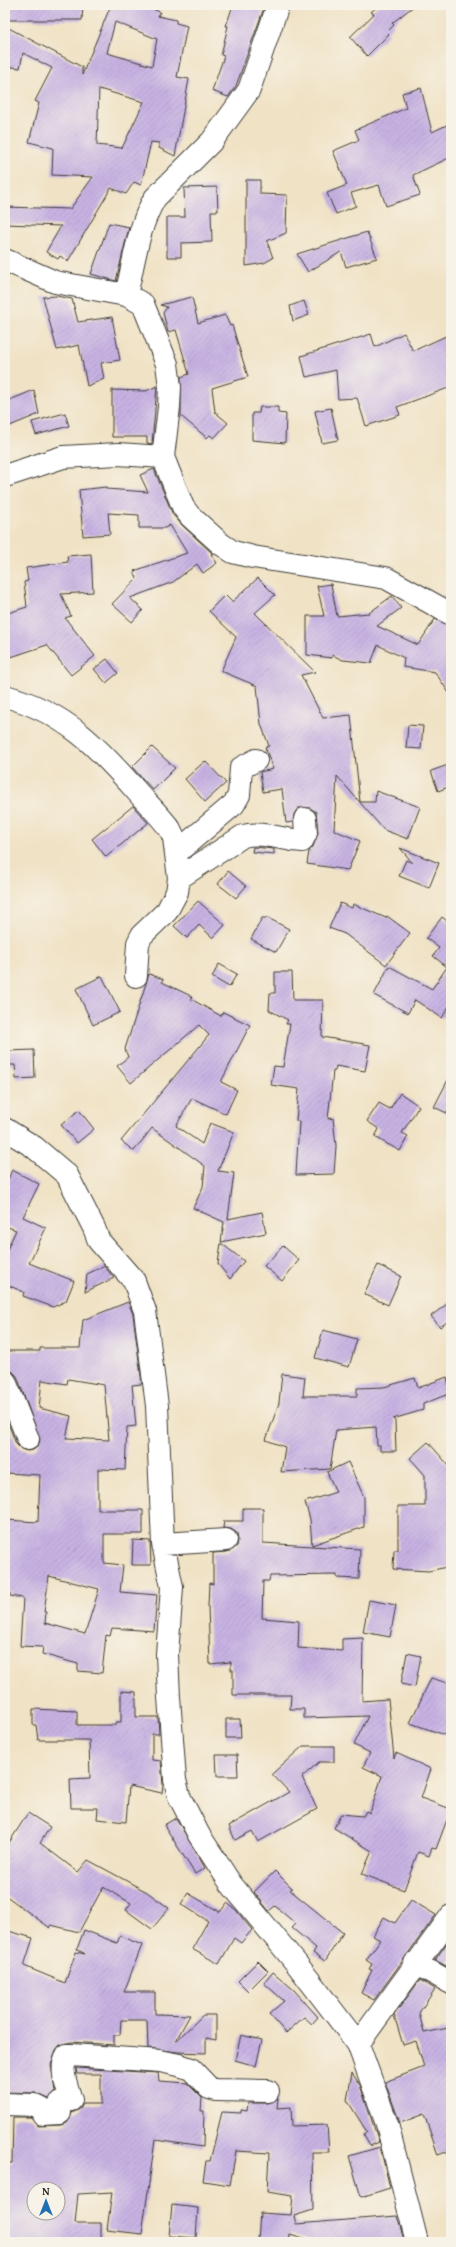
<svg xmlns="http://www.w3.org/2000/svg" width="456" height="2247" font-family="'Gentium Book Plus',serif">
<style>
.building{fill:url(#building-hatch);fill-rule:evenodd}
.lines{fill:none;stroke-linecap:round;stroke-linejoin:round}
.minor-casing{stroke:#3c3a35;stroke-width:24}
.minor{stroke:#fff;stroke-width:22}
</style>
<defs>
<pattern id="building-hatch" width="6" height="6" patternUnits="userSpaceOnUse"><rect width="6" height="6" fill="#c7b2e3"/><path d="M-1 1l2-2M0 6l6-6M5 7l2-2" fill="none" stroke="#aa98c2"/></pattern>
</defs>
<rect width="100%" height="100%" fill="#f7f3e8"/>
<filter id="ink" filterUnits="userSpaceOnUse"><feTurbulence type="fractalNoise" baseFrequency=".025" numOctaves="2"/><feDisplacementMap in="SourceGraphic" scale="8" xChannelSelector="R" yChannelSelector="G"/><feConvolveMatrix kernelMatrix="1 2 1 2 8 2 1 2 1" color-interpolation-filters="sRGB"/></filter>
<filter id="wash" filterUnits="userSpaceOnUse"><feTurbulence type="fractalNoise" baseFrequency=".012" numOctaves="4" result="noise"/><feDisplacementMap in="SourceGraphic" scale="16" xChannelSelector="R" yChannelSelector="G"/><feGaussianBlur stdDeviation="0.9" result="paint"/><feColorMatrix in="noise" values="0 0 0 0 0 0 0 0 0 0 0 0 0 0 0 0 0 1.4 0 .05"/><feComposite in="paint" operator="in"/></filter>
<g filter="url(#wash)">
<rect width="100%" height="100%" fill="#f0e2c5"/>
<g id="blocks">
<path class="building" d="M5,5H83L82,20H5Z
M111,5H143L160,12L158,16L176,20V23L187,26L177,77L189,79L175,156L159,148V143L151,142L141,185L134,182L126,194L111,188L68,261L60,256L58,259L46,252L61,226L5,224V207L70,209L93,177L52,175L53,148L29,142L39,103L35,101L52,68L23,53L20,68L5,66V26L82,67V75ZM115,22L157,39L152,66L107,53ZM99,89L144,102L122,148L97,145Z
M233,5H265L236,86L228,97L212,91L224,56L221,55L228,26H226Z
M379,5H415L392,23L394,25L387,32L389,34L367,56L350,37L374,14L371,12Z
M421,88L432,132L451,123V157L413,175L420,195L386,206L379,185L351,193L356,206L336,214L327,193L347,185L333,151L359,140L355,130L406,108L402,93Z
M246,180H260V194L287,195L286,233L267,241L273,258L264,263L246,266Z
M217,187L218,211H211L212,242L181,243V257H167V217H185L184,188Z
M109,223L129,227L116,281L91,274Z
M367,232L377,258L346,267L341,252L308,272L297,254Z
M56,296L72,299L78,322L112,317L120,360L101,363L104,379L87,386L79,345L57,350L43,297Z
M192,297L198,323L225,315L230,326L232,325L248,377L212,388L215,412L228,423L214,438L210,435L207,438L181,416V377L189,374L176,330L168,332L163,313L167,307L160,305Z
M304,301L309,315L293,321L290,306Z
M404,333L413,351L446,336L451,347V387L397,407L400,415L366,426L357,398L338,399L336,370L306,377L301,356L371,334L375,347Z
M157,386L152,444L147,443V437H112V390L146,391Z
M34,390L39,414L5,428V402Z
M260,407H278V413L286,414L285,443L252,440V413H259Z
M331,408L338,440L322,443L315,411Z
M65,413L69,426L36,435L32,422Z
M154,469L173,515L182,525L212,553L211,554L217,563L203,573L197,564L173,582L130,598L143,610L132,622L112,604L137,578L134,571L187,553L170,525L165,528H139V515L108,513L110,534L83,536L79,490L106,487V489L148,492L140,475Z
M91,554L93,592L61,594L71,616L65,618L95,656L71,675L47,645L5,659V614L27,607L24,582L28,581L26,568L68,562L67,556Z
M258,578L275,595L255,613L315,672L301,675L323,718L351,715L360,802H375L376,791L420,807L408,839L384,830L337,776L334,830L360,841L348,870L307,864L309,851L313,847L318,833L316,812L310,808H298L294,814L293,822L286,823L282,789L263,792L260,772L273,769L265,747L269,746L261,724L257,686L221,671L236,637L209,611L225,595L232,602Z
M331,584L337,616L369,613L392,596L401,608L377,626L418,645L435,619L451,626V696L435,672L403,667L404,658L378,645L371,663L343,660L332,655V658L307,655V616H324L317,586Z
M107,659L118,673L106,683L94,669Z
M408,725L423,726L421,749L406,748Z
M152,747L175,768L153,790L132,767Z
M205,761L226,783L205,802L185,779Z
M451,764V786L438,791L431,771Z
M133,806L148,823L106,857L92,839Z
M253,847L274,849V854L252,852Z
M400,848L439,863L429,888L399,876L406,860L413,863Z
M228,871L246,886L236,898L218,884Z
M198,901L225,925L213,938L199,925L187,938L174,926Z
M340,903L352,908L353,904L386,918L387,916L410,933L386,965L345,934L329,928Z
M442,917L451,924V1003L442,1018L415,1000L408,1013L374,995L389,966L432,989L447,967L433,956L439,948L426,938Z
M262,918H268L289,929L276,952L251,939Z
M219,964L237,974L229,987L212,977Z
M275,972H292L293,1000H323L322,1037L370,1045L365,1071L336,1066L335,1071H333L328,1119L333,1118L336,1146L334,1174L296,1175L299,1122L296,1121L299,1089L271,1085L274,1066L283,1067L290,1024H286L288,1020L269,1010L270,993H275Z
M149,974L163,979L162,982L193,997L191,999L221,1016L223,1012L250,1025L221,1082L237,1090L226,1114L192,1098L176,1126L202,1144L210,1123L234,1132L218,1171L234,1173L228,1219L262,1212L266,1233L221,1242L224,1222L193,1208L203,1187L205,1166L152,1128L134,1151L121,1141L209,1035L199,1025L131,1083L117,1066L128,1057L125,1049Z
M102,976L120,1012L93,1025L76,989Z
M34,1050L35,1078L16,1079L15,1065H10L8,1051Z
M451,1074V1115L434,1107Z
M400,1093L419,1106L402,1133L408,1136L400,1151L375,1137L379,1129L367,1121L379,1103L390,1109Z
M79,1110L94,1129L77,1143L61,1125Z
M12,1170L39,1184L23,1217L46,1228L29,1263L74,1281L66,1301L53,1307L23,1296L24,1292L5,1284V1254L16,1230L5,1226V1186Z
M221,1243L244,1261L230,1279L218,1264Z
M283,1246L299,1260L282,1281L264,1266Z
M378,1265L401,1276L388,1305L364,1294Z
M104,1266L114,1278L85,1292L87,1274Z
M451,1301V1319L440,1327L431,1316Z
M128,1302L133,1314L142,1384L132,1385L136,1426L127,1427L125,1470L98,1469V1510H143V1534H104V1563L123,1565L120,1592L157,1595L154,1631L112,1628L110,1636L106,1635L102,1673L78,1671V1664L42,1654L43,1647L20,1646L23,1598L10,1596V1591L5,1592V1520L38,1522L40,1475L5,1473V1415L16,1444L21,1449L27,1451L33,1450L38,1446L40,1440L17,1376L12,1371L5,1369V1351H40V1348H80L83,1320ZM68,1379L104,1385L109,1440L66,1438L71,1416L39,1408L42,1380L67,1384ZM49,1576L99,1589L85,1634L45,1623L46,1612H44Z
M323,1330L357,1339L349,1367L315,1358Z
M282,1374L305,1377L303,1396H357V1388L384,1387L415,1378L418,1388L447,1377L451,1393L423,1404V1410L393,1419L395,1421L396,1451H380V1445H377L376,1427L336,1430L330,1469L281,1472L285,1447L266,1440L279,1403Z
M428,1442L451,1468V1566L429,1571L393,1569L394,1550H398V1506H425V1475L410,1458Z
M348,1462L364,1497V1527L312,1545L310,1519L305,1502L336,1492L327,1472Z
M243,1508H263V1543L360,1549L359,1579L337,1578V1575L270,1576L269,1581H263L262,1618L299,1621L298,1648L342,1651V1639L363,1638L362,1701L388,1699L394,1758L396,1753L431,1769L421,1798L451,1809L436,1849L432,1848L429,1856L418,1852L404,1890L362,1874L372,1851L334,1828L341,1814L363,1816L366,1811L370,1813L382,1776L363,1767L370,1753L354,1745L368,1716L304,1718V1709H290L291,1695H233V1670H231V1662L210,1664L208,1606L209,1583L213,1584V1553L227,1552L237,1546L238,1540L237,1533L231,1529L223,1528L224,1521H243Z
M133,1540L150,1541L151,1565H132Z
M369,1600L396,1605L390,1637L363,1632Z
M407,1653L421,1656L415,1687L401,1684Z
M431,1678L451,1684V1737L410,1723Z
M121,1691L136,1692V1717H158L159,1734H152V1760L161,1761L163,1785L162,1793L129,1786L126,1822L97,1819L98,1808H71L70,1779L90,1778L89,1740H38L36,1725H33V1709L77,1711V1725H116V1722H121Z
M226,1719H240L241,1738H226Z
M303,1746H334V1762H319L302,1777L317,1809L258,1842L252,1831L235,1840L229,1826L289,1792L272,1774Z
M216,1755H237L238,1776H217Z
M28,1813L50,1827L40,1843L78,1872L88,1860L147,1892L169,1908L152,1929L126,1910L131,1903L103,1887L79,1932L51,1925L50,1928L5,1895V1849Z
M176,1818L205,1868L195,1874L164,1825Z
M275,1871L292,1888L290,1890L343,1933L325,1961L313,1953L316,1948L292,1928L296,1924L275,1906L269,1911L254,1892Z
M188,1893L220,1912L227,1903L236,1910L252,1930L241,1943L234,1938L219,1964L192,1949L208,1921L181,1904Z
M411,1900L436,1915L374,2000L361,1993L372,1970L369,1969L372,1964L366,1960L380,1940L373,1936L384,1917L395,1923Z
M5,1930L33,1938L24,1966L65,1983L76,1952L85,1954L77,1949L84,1930L117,1943L120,1936L142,1945L124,1992H155V2014L190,2015L175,2042L203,2015H216V2040L206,2038V2053L177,2052L148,2048L147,2020H121L120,2035H114V2045L71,2042L60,2045L56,2050L51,2064L55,2092L49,2099L35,2093L5,2092Z
M451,1937V1958L446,1966L435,1960Z
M258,1961L268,1971L248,1991L238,1981Z
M273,1972L294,1990L318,2017L312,2024L304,2017L286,2033L269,2014L284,2001L264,1983Z
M420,1980L435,1989L419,2013L424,2033L448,2028L451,2044V2150L438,2155L424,2114L400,2123L385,2082L424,2067L416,2041L403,2045L394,2015Z
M241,2035L262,2040L256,2066L235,2060Z
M76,2068L158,2073L159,2081L187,2083L202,2098L201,2111H204L203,2147L155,2140L142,2234L107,2230L112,2192L78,2194L75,2223H101V2240H72V2242H5V2184L7,2163H12L13,2117H31L38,2126L61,2125L67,2123L72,2113L80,2109L83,2104H101V2074H77ZM34,2189H58V2213H34Z
M352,2073L360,2085L379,2142L370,2146L363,2134L367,2132L347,2100Z
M278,2098L277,2108L291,2107L292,2126L327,2125L329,2152H312L313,2210L294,2216L296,2224L397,2216L404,2240L317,2242L290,2234L289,2242L258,2241L260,2213L291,2215L293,2196L267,2192L269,2153L236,2151L230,2185L203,2181L206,2161H210L222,2112L241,2113V2110L247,2111L248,2103H268Z
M380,2147L390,2188L361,2197L349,2156Z
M172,2205L198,2208L196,2238L169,2236Z"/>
</g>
</g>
<g filter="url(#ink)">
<use href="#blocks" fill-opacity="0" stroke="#3c3a35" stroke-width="1"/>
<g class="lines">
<g class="minor-casing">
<path id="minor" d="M5,260L55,282L126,295L143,304L167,364L170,387L169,407L163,457L183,507L190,516L221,544L233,552L253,557L386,578L451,614
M126,295C134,263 138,226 155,198L212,141L249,90L278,5
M5,476L63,457L118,454L163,457
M5,696C66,712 100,749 140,795C150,806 161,817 170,829L174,838L179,878L177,892L167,911L142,935L138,943L136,976
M176,853L234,804L239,795L241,768L256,760
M179,878L243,836C262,831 282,840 302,841L306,833L305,819
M5,1129L34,1147L67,1175L94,1228L99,1241L134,1281L145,1311L157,1406L163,1544L172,1587L167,1654L169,1697L175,1780L179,1796L199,1835L231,1884L296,1963L358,2044L387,2124L417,2242
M5,1381L28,1439
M163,1544L226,1540
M415,1963L451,1983
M358,2044L451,1916
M5,2104L34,2105L42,2109L43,2114L60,2113V2103L71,2100C67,2086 59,2069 67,2055H71L160,2061L179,2065L191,2069L209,2088L216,2090L268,2091"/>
</g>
<use href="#minor" class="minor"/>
</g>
</g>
<rect width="456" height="2247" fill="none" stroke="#f7f3e8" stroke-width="20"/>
<g transform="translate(46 2201)"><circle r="19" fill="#f7f3e8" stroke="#9f9d96"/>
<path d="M0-3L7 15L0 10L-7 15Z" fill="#1f6fb2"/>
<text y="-6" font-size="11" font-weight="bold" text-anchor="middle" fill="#1c1c1c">N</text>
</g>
</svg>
